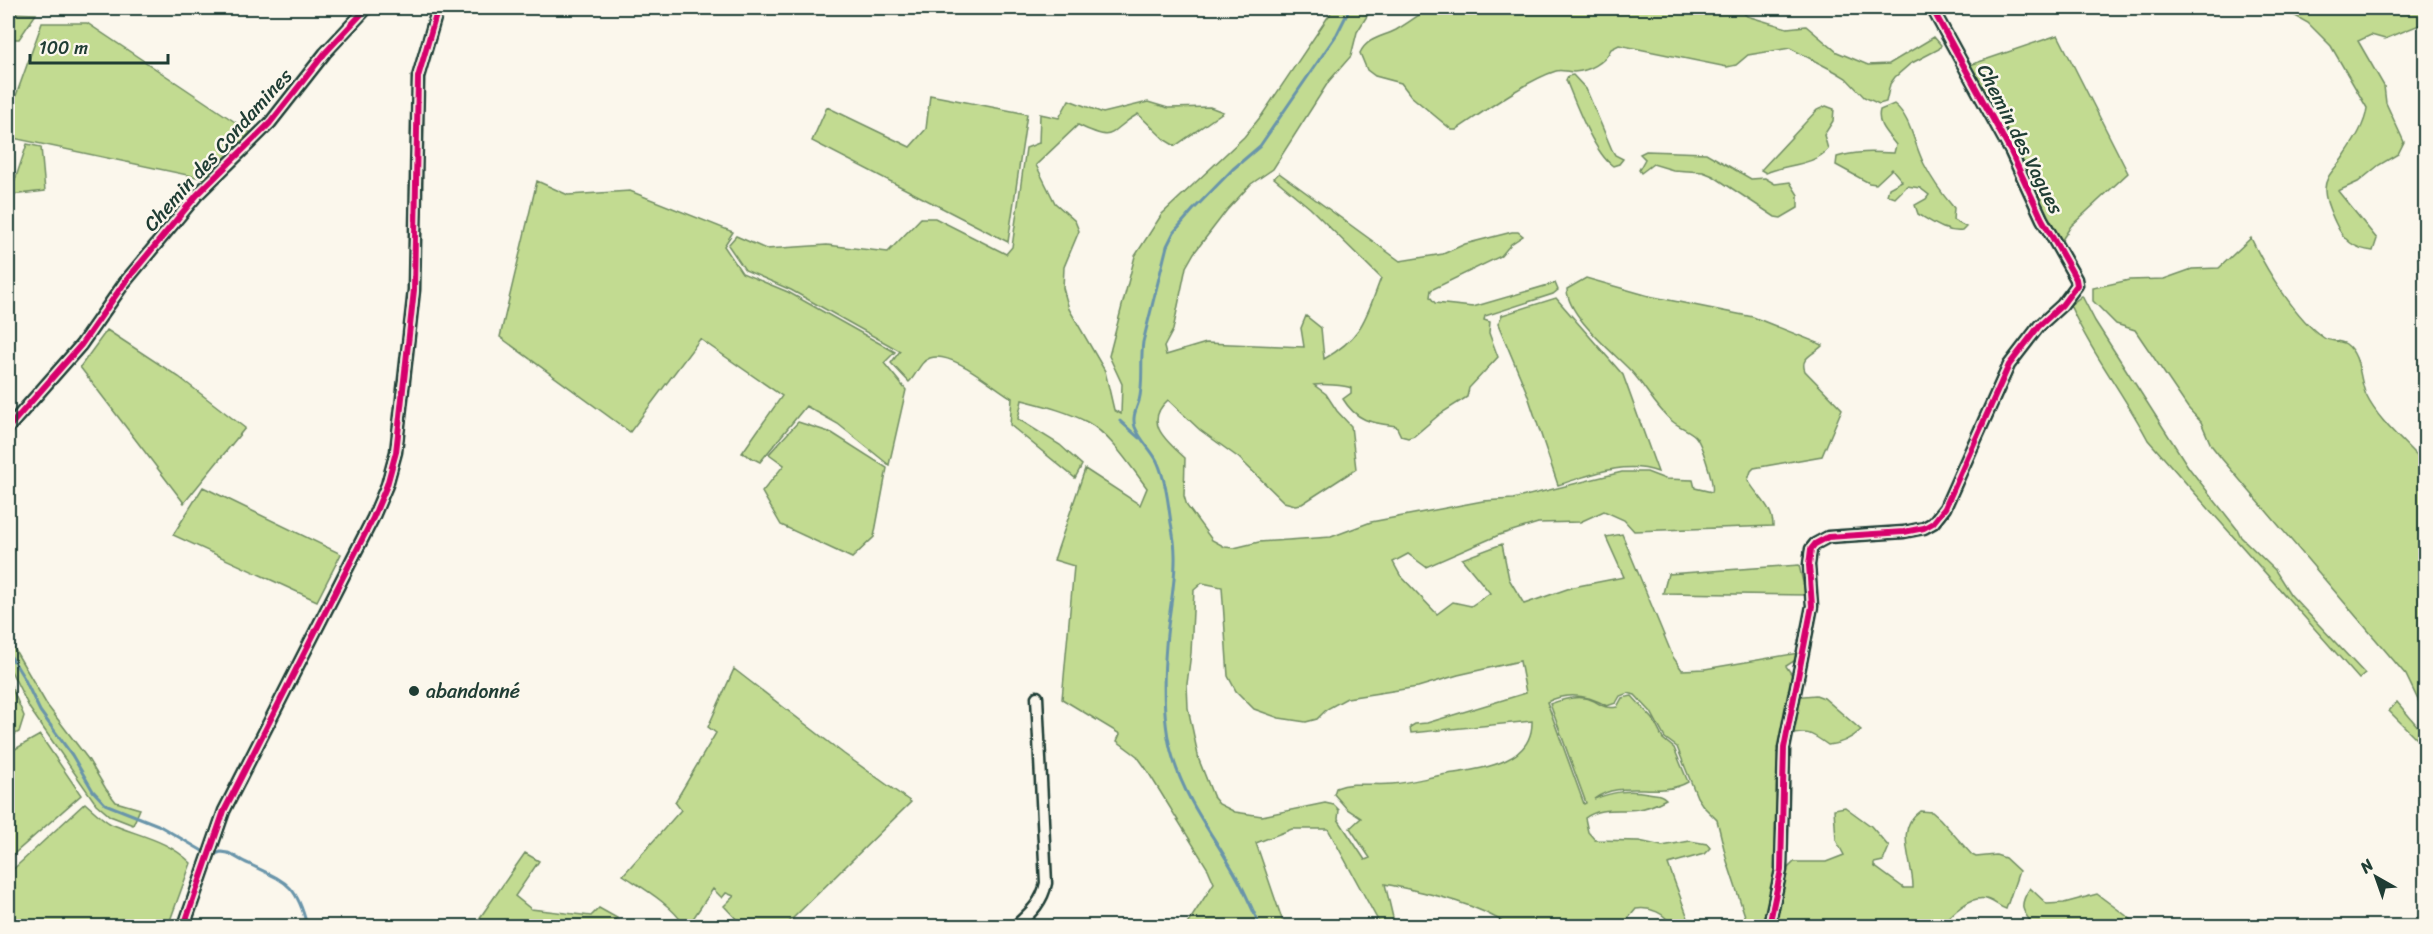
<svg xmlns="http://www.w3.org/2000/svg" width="2433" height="934" font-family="Sriracha,sans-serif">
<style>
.green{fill:#c2db91;stroke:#708c62;stroke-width:1.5;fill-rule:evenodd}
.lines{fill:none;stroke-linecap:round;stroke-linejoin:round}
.stream{stroke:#6995aa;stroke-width:3}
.street-casing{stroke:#1f3d34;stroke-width:15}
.street{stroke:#fbf7ec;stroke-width:10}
.cycleway-casing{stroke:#fbf7ec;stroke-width:10}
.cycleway{stroke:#d6006c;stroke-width:6}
.poi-dot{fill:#1f3d34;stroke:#fbf7ec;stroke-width:2}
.labels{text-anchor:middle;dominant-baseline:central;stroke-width:5;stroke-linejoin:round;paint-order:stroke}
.street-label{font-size:20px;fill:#1f3d34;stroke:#fbf7ec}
.poi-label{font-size:20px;fill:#1f3d34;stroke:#fbf7ec;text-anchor:start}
</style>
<rect width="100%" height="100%" fill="#fbf7ec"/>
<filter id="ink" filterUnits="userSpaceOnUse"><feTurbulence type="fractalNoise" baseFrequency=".0167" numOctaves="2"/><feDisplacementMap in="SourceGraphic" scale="12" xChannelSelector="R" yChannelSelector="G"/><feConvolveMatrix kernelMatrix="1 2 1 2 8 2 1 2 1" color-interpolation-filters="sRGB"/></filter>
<g filter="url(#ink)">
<path class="green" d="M1334,8H1372L1357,32L1351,56L1329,81L1273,169L1251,184L1227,210L1194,253L1186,267L1173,330L1164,347L1166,355L1206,343L1304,347L1301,328L1306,316L1321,328L1324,359C1363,337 1366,317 1381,278L1310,208L1274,178L1279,173L1400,261L1443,254L1465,244L1512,232H1518L1523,236L1511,244L1501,256L1431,290L1430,297L1435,303L1473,307L1555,283L1558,290L1553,294L1485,316L1484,320L1490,322L1489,333L1498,357L1469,388L1467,397L1440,414L1414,436L1408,438L1401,436L1396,426C1373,423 1357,422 1343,399L1351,393V388C1345,385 1321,384 1314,385L1326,394L1337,411L1351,426L1356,469L1302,504L1295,505L1284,502L1239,458L1200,430L1168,400C1142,423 1168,442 1185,458L1184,496L1187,506L1212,540L1225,547L1234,548L1259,542L1331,537L1371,522L1483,501L1513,499L1622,472H1647L1665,479L1693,480L1695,488L1712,492C1715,484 1701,442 1695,436C1689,430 1679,427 1672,421C1655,407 1646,387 1631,371C1614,353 1567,316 1567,289L1586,278L1649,296L1753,317L1823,345C1815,354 1799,357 1805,371L1842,409L1822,456L1754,468L1751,471L1748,480C1757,497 1773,506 1773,526L1634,531L1624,520L1604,511L1580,522L1538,523L1499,535L1426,567L1408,554L1393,562L1400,575L1437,614L1453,602L1471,606L1490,593L1462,559L1502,544L1509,579L1524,604L1573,587L1624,577L1606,537L1622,534L1673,657L1682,670L1705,669L1798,653L1799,658L1786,666L1794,678L1792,697L1816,695L1824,698L1861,730C1852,738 1841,744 1828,745C1810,732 1807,730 1785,736L1777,786L1775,875L1764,926H1751L1746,919L1727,861L1717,820L1703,806L1697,797L1677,747L1665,738L1651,712L1635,695L1628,693L1620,696L1616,703L1607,706C1588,695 1567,692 1547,702L1584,804L1586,803L1550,704C1560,700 1574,696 1585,698C1599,700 1600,710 1617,707L1622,698L1632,696L1653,719L1663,739L1674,748L1688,782C1658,799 1622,778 1594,799C1613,792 1628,789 1648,793C1656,795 1660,793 1666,799C1657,804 1648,808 1638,809C1620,812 1601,806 1585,818L1588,832L1595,840L1639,841L1662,846L1690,841L1707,844L1710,848L1704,854L1668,864L1691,926H1671C1666,913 1650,907 1636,909L1622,926H1509C1475,902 1426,893 1385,884L1395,926H1381L1328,829H1292L1256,843L1283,922L1370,923L1371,926H1186L1214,883L1208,869L1145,767L1137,756L1117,741L1120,734L1062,699L1074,566L1054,560L1085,469L1140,505L1147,488C1131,467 1111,435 1087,422C1066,411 1045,406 1022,400L1018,419L1060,445L1082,465L1075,478L1010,425L1012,398C993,387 952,350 930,358C919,362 917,375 909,382L891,363L900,351L791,290L745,270L728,245L736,236L766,249L827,245L888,252L921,218H935L1006,254L1012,247L1026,148L1039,143L1040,114L1059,118L1069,100L1103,113L1148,102L1168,108L1210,107L1223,112L1175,146L1165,140L1138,114C1106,132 1118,144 1078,125L1036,165L1055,203L1075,221L1079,231L1064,267L1063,288L1069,309L1105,371L1114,410L1121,414L1122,384L1109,356L1135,256L1162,214L1244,137L1262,115ZM1202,583L1222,587L1228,676L1236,691L1254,709L1279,718L1306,722L1317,719L1327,709L1347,698L1418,687L1458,675L1520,661L1526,693L1427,723L1415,724L1410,727L1411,733L1532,721C1533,766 1476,769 1442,775C1426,778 1408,783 1392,784C1373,786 1354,781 1336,788L1334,794L1347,809L1361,818L1350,828L1370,858L1365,860L1338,819L1339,810L1334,805L1325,803L1262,816L1235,812L1219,804L1214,798L1199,760L1188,708L1187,684L1191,653L1194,590Z
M1429,8H1738L1747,16L1787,28L1806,26L1837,52L1868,65L1889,64L1934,37L1941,45L1939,49L1910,64L1895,77L1890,84L1886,102L1879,104L1864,97L1846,78L1836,72L1790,48L1748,55L1736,65L1727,67L1619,45L1611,49C1605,63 1589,71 1574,72C1567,72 1561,69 1556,71C1527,80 1482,113 1456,130H1452L1411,96L1401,83L1375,76L1367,70L1360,53C1367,38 1382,37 1396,30C1408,23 1419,15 1429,8Z
M2281,8H2425V30L2419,25L2385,39L2371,35L2358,41L2384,86L2386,103L2404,142L2398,154L2379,165L2358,182L2338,191L2377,239L2373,251C2354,249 2343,240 2335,222C2331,213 2325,201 2325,191C2324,177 2335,169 2342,159C2352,144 2365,126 2367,108L2331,46L2308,23Z
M8,13L36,14L19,39H8Z
M42,23H87L253,134L206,179L8,137V118Z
M2058,35L2128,173L2071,226L2060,243L2018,154L1970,65Z
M1573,75L1586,89L1612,150L1615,155L1623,159L1619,164L1613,166C1594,153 1575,102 1566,80L1568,76Z
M930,95L1027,114L1008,242L812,141L827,107L910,147L926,129Z
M1894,104C1911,117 1914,145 1924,164C1932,180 1942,194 1954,208L1953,220L1966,227L1962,231C1946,233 1932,222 1918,214L1915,205L1926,199L1929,195L1920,188L1907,186L1895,198L1887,195L1889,188L1902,181L1892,169L1876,184L1869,183L1836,165L1837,157C1856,151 1874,152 1894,153L1896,145C1888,134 1876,125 1880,110Z
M1826,106L1834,109L1833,121L1824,135L1828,149C1814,166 1785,164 1766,173L1761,170L1817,110Z
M27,144L41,147L45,191L10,195Z
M1646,151L1706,153L1751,179L1765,178L1775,184L1790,182L1798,195V208L1781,218L1775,217L1713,176L1703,172L1673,170L1653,164L1641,173L1639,170L1645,159L1640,154Z
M537,181L568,195L630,191L733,232L724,246L742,273L788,292L895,352L884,363L906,390L889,465L838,424L806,406L760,462L742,453L782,396L700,339L630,432L500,337Z
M2251,238C2265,268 2296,319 2324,338C2330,342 2340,340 2346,344C2361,355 2359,379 2366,395C2379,422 2406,443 2425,465V709L2420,704L2406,675L2222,459L2211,445L2201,422L2188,408L2135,330L2116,324L2093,301V288L2129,280L2164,279L2192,269L2219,268Z
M2082,296L2095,321L2189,468L2237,529L2241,537L2275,570L2290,594L2365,674L2359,679L2148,440C2124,394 2091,353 2070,305Z
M1556,298L1623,375L1658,472C1624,460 1591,475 1558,485L1527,393L1498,324L1502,315Z
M107,330L179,377L245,428L184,503L80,367Z
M798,422L832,433L887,468L874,537L852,558L781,525L762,492L784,465L769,454Z
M203,487L341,554L317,601L173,535Z
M1799,565L1806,595L1663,593L1668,574Z
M8,638L47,705L88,759L106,789L116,802L140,809L133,825L110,816L96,804L30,709L8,665Z
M734,669L844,754L911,802L785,926H743L724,906L734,896L726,893L722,898L713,889L688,926H685C671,904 644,889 623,875L681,810L675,802L716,733L708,727Z
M8,679L24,716L19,732L8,738Z
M2397,702L2425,735V747L2389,711Z
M40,735L81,795L8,859V753Z
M85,803C93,810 102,819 111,824C139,836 168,840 191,863L168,926H8V874Z
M1845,807L1871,826L1889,847L1883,861L1874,863V866L1904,888H1913C1914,863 1893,829 1920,811L1932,812L1940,819L1972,855L1976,857L1996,855L2005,858L2019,871L2006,909C2000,907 1996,903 1989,900C1972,893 1951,914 1942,926H1774L1787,869L1794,862H1826L1844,855L1836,840L1834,809Z
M525,853L539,861L515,896L531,909L591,916L599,908L617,918L612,926H486L479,919Z
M2030,888L2047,904L2064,903L2097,894L2140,926H2034C2022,911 2018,906 2030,888Z"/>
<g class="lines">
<path class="stream" d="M1120,421L1139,438
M8,652L24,678L40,711L72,755L93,791L105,804L158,825L206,853L212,855L221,852L228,853C235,856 241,861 249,864C286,882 297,884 307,926
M1260,926C1254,913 1248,899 1241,885C1219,842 1187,805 1173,758C1162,723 1163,681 1166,645C1168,615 1176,585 1175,555C1175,544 1173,533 1171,523C1168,502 1166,481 1157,461C1151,449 1140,440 1135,427C1132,417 1136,410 1139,401C1144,381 1140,362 1143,342L1167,246L1174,232L1193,210L1233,169L1260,146L1337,34L1350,8"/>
<g class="street-casing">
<path id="street" d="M8,428L81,345L125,282L197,195L270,123L325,53L367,8
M184,926L224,811L373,518L387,485L396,452L414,290L418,77L438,8
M1016,926C1030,913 1042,903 1046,883L1037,697
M1769,926L1781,870L1784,748L1812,606L1809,565L1811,549L1815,544L1828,537L1904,532L1924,528L1933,523L1945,508L2009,365L2039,326L2062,305L2077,285L2076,279L2042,219L2011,152L1932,8"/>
</g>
<use href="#street" class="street"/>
<g class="cycleway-casing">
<path id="cycleway" d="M8,428L81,345L125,282L197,195L270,123L325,53L367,8
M184,926L224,811L373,518L387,485L396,452L414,290L418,77L438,8
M1769,926L1781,870L1784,748L1812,606L1809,565L1811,549L1815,544L1828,537L1904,532L1924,528L1933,523L1945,508L2009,365L2039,326L2062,305L2077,285L2076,279L2042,219L2011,152L1932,8"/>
</g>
<use href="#cycleway" class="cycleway"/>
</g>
</g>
<circle class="poi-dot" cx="414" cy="691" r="6"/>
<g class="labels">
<g class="street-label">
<text transform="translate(2020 139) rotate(63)">Chemin des Vagues</text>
<text transform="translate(218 150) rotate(-48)">Chemin des Condamines</text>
</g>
<g class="poi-label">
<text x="426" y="691">abandonné</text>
</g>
</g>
<rect width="2433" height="934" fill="none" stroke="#fbf7ec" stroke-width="30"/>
<rect x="15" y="15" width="2403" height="904" fill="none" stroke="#1f3d34" stroke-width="2" filter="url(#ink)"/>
<g transform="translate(2376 877) rotate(320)" stroke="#fbf7ec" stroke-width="4.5" paint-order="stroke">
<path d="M0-4.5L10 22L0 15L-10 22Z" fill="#1f3d34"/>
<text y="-9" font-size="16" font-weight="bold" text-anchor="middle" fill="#1f3d34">N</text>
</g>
<path d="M30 54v9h138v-9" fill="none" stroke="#1f3d34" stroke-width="3"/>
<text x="39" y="54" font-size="18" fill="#1f3d34" stroke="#fbf7ec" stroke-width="4.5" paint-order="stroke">100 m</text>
</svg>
